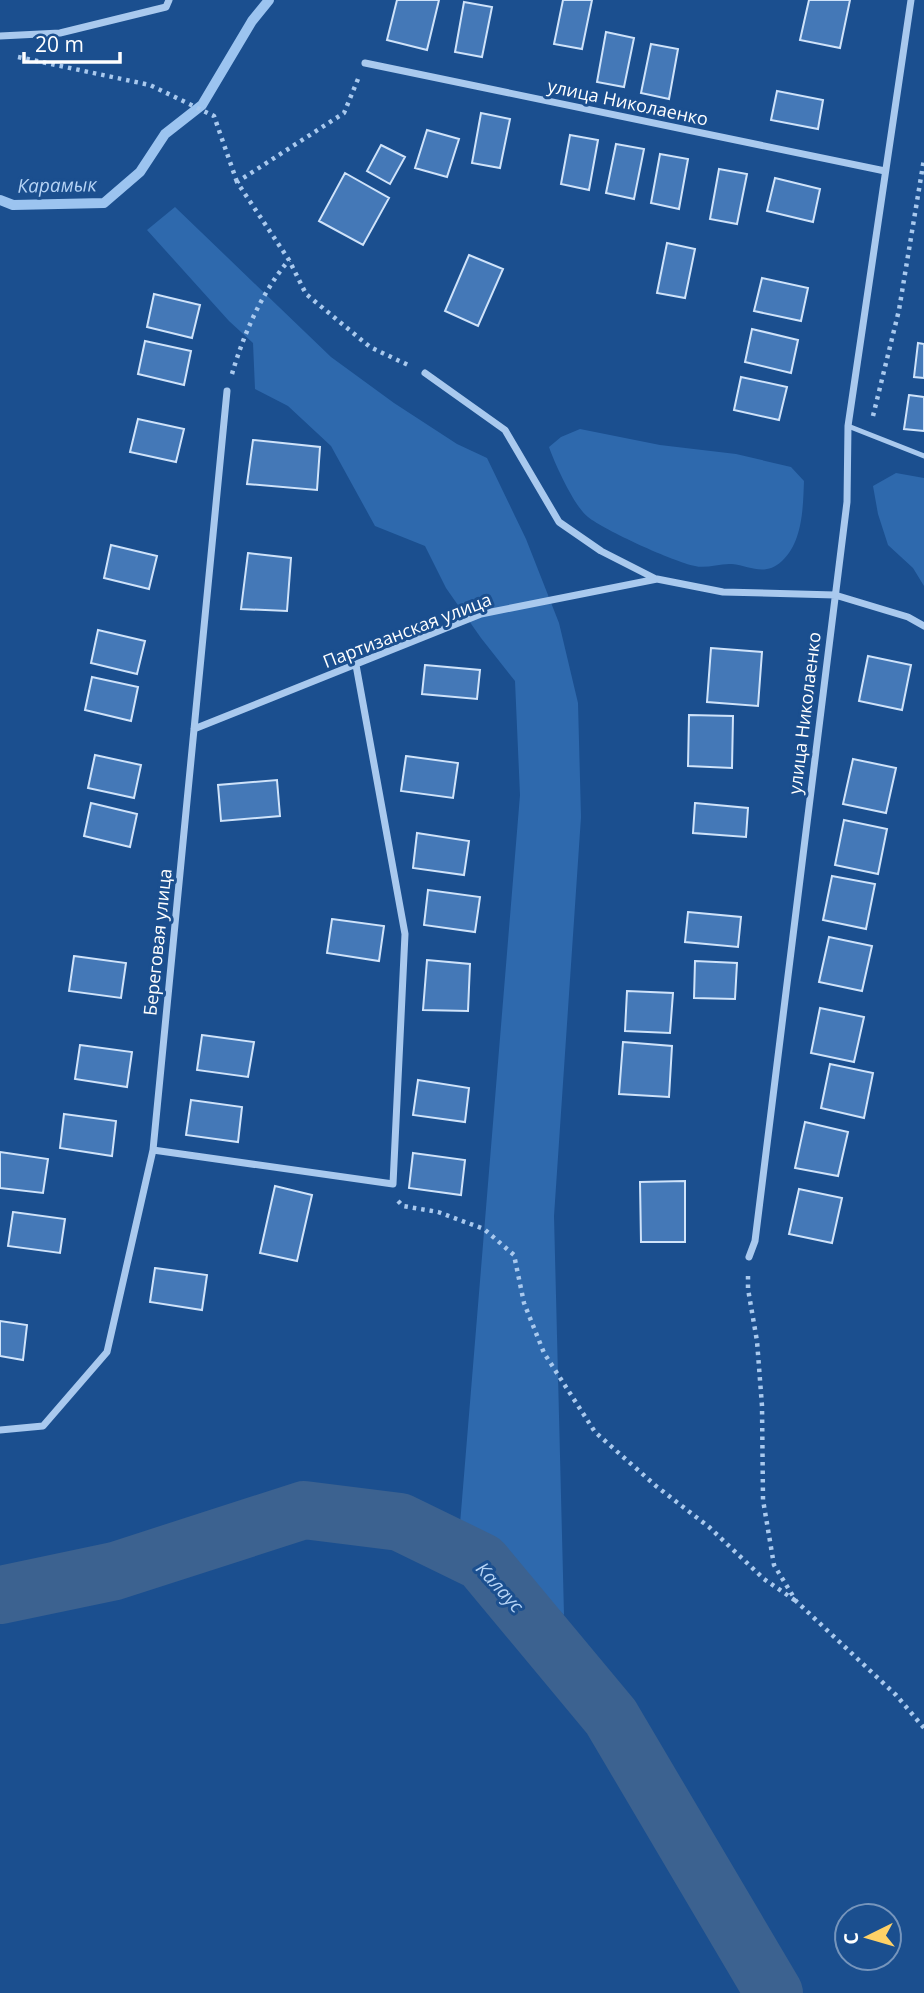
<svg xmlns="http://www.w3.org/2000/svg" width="924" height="1993" font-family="'Open Sans',sans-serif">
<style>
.green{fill:#2e69ad}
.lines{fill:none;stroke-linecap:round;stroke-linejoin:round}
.stream{stroke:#9cc4f0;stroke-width:10}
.river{stroke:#3c6290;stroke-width:58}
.building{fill:#4478b7;stroke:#cfe3fa;stroke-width:2}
.path{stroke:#a9c9ee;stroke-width:4.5;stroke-dasharray:3.5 5;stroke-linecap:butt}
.service{stroke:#a9c9ee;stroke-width:5}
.minor{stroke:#a9c9ee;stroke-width:7}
.labels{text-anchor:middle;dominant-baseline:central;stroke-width:6;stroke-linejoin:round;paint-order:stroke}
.street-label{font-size:18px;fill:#fff;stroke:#1b4f8f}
.water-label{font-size:19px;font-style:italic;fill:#b5d3f5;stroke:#1b4f8f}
</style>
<rect width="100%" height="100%" fill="#1b4f8f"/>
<path class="green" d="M175,207L331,357L394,403L457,444L487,458L526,539L559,623L578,703L581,817L554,1216L564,1615L460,1524L520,795L515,681L481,638L446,588L425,546L375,526L331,446L288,406L255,389L253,343L229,321L147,230Z
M580,429L660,445L736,454L791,467L804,481C803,506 803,542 782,561C765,577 750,566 732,564C720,563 706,569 695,566C674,562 604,530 588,517C574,506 555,464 549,447L561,437Z
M896,473L924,478V586L913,568L888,545L878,514L873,486Z"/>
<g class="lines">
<path class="stream" d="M0,200L13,205L104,203L140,172L165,134L202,105L252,21L269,0"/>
<path class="river" d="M0,1595L115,1571L304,1510L400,1522L482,1562L611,1717L774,1993"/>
</g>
<path class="building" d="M397,0H439L427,50L387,40Z
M563,0H592L582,49L554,44Z
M809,0H850L840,48L800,40Z
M464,2L492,7L482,57L455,52Z
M606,32L634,38L624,87L597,82Z
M651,44L678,49L669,99L641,93Z
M777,91L823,100L818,129L771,120Z
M481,113L510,119L500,168L472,163Z
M427,130L459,139L447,177L415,168Z
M570,135L598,140L589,190L561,184Z
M616,144L644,149L634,199L606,193Z
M381,145L405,157L390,184L367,171Z
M660,154L688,159L679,209L651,203Z
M719,169L747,174L737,224L710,219Z
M345,173L389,198L363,245L319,221Z
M775,178L820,189L813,222L767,211Z
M667,243L695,249L685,298L657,293Z
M469,255L503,269L478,326L445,311Z
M762,278L808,288L801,321L754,311Z
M154,294L200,305L192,338L147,327Z
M752,329L798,340L791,373L745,362Z
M145,341L191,351L184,385L138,374Z
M918,343L924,344V378L914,377Z
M741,377L787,387L779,420L734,410Z
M909,395L924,397V431L904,429Z
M138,419L184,429L176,462L130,452Z
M253,440L320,447L317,490L247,484Z
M111,545L157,556L149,589L104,578Z
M248,553L291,558L287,611L241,609Z
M98,630L145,641L137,674L91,663Z
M711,648L762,652L758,706L707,702Z
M868,656L911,665L902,710L859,701Z
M425,665L480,670L477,699L422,694Z
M92,677L138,687L131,721L85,710Z
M689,715L733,716L732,768L688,766Z
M95,755L141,765L134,798L88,788Z
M406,756L458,763L453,798L401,791Z
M853,759L896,768L886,813L843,804Z
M277,780L280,816L221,821L218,785Z
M91,803L137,814L130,847L84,836Z
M695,803L748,808L746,837L693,833Z
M844,820L887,829L878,874L835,865Z
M417,833L469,841L464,875L413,868Z
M832,876L875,884L866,929L823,920Z
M428,890L480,897L475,932L424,925Z
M688,912L741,917L738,947L685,942Z
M332,919L384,926L379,961L327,953Z
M829,937L872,946L862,991L819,982Z
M74,956L126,963L121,998L69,991Z
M427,960L470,964L468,1011L423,1010Z
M695,961L737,963L735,999L694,998Z
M627,991L673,993L670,1033L625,1031Z
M820,1008L864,1017L854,1062L811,1053Z
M202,1035L254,1042L248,1077L197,1070Z
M623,1042L672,1046L669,1097L619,1094Z
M80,1045L132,1052L127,1087L75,1079Z
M830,1064L873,1073L864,1118L821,1108Z
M418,1080L469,1088L465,1122L413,1115Z
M191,1100L242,1107L238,1142L186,1135Z
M64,1114L116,1121L112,1156L60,1148Z
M805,1122L848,1132L838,1176L795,1168Z
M0,1152L48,1159L43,1193L0,1188Z
M413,1153L465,1160L461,1195L409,1188Z
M685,1181V1242H641L640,1182Z
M275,1186L312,1195L297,1261L260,1253Z
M799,1189L842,1198L832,1243L789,1234Z
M13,1212L65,1219L60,1253L8,1246Z
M155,1268L207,1275L202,1310L150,1302Z
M0,1321L27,1325L23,1360L0,1356Z"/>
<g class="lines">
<path class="path" d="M18,57L150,85L214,116L237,182
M358,79L344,113L237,182L289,260L306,294L370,347L408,365
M232,374C244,333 262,292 289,260
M873,416L899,310L924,159
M398,1201L403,1206L438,1212L484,1229L514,1255L524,1303L544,1353L595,1432L656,1486L709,1527L764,1579L796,1601
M748,1276V1289L757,1341L762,1406L763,1500L774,1565L796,1601L896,1695L924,1728"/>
<path class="service" d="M848,426L924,456"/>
<path class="minor" d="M0,36L60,33L166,7L169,0
M365,63L885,171
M425,373L505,430L559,522L601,551L656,579
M194,729L481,614L657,579L723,592L835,595L908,617L924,626
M153,1150L393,1184L405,934L356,665
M749,1257L755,1241L847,502L848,426L911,0
M0,1430L43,1426L107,1352L153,1150L227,391"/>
</g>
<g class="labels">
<g class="street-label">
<text transform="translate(628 102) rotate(12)">улица Николаенко</text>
<text transform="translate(407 630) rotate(-21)">Партизанская улица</text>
<text transform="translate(804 713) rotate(-83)">улица Николаенко</text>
<text transform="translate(157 942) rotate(-84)">Береговая улица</text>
</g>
<g class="water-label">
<text transform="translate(57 185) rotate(-1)">Карамык</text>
<text transform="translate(500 1587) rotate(48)">Калаус</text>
</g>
</g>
<g transform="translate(868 1937) rotate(265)"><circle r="33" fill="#1b4f8f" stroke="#7695bc" stroke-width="2"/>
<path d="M0-5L12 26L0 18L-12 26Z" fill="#ffd166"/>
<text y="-10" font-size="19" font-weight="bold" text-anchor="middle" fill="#ffffff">С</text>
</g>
<path d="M24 52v10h96v-10" fill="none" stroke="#ffffff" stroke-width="3.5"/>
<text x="35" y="52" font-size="21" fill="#ffffff" stroke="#1b4f8f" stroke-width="5" paint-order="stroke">20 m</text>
</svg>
